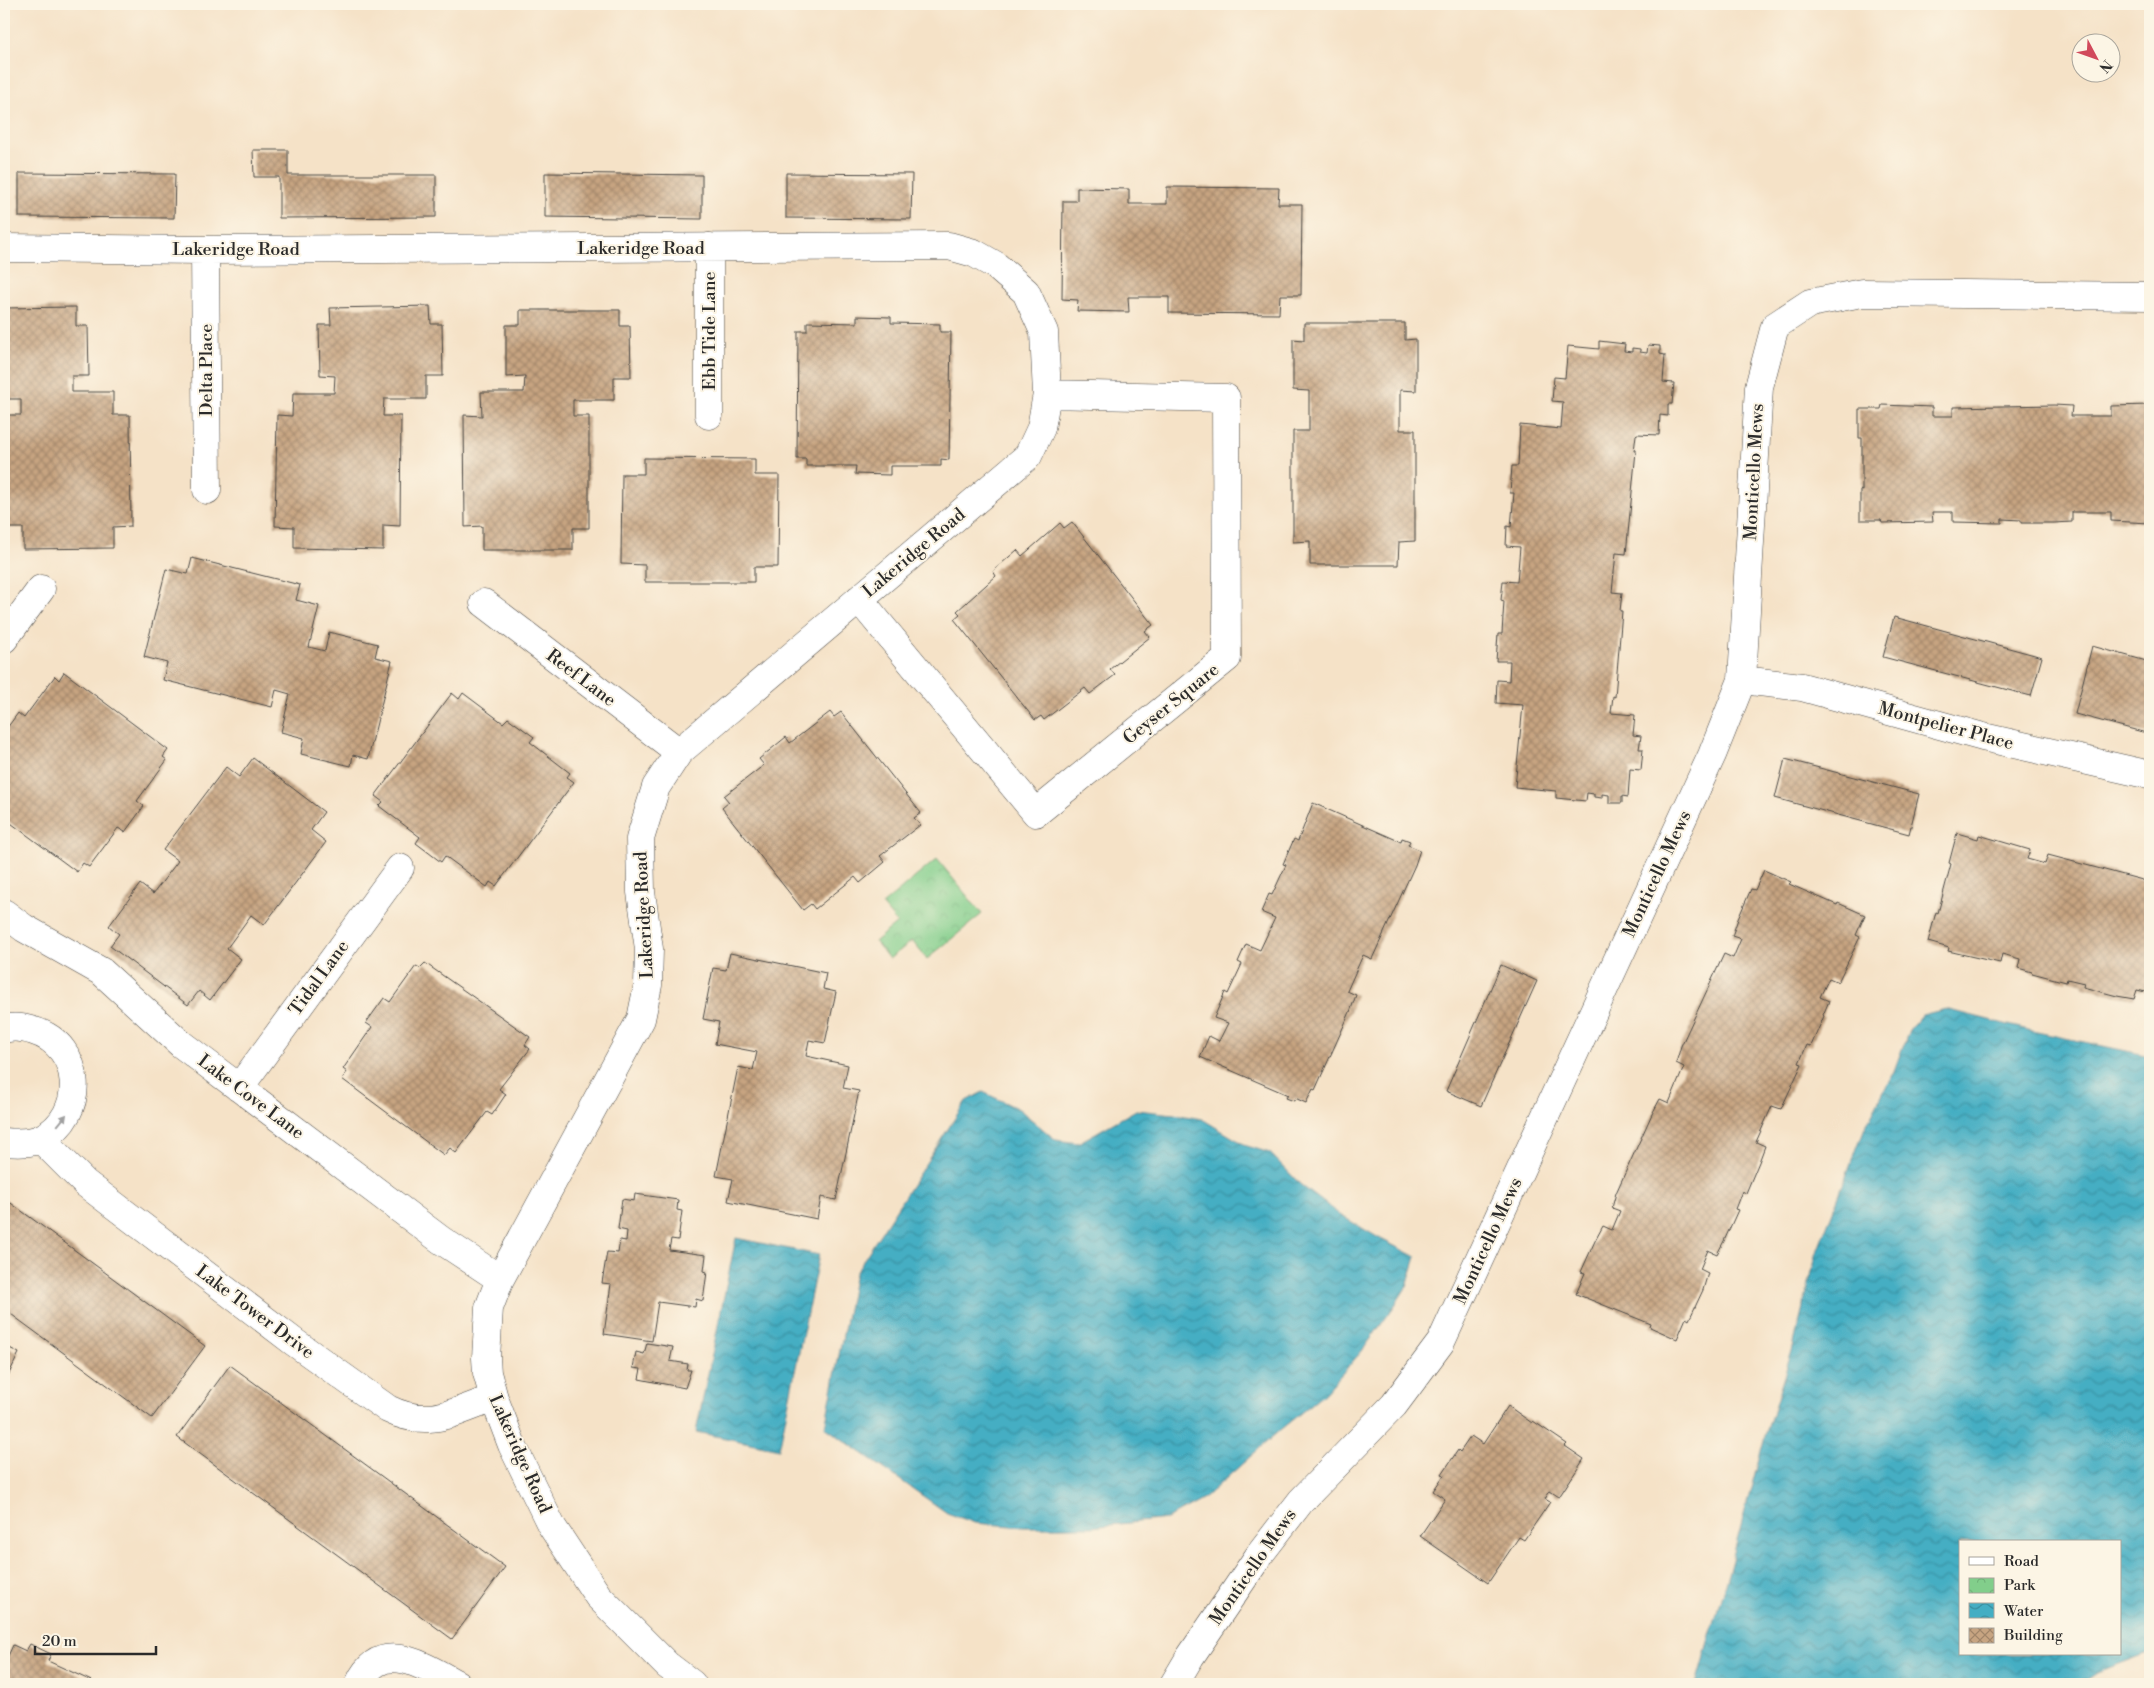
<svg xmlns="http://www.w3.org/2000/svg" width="2154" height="1688" font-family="'Libre Bodoni',serif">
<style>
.park{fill:url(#park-crowns);stroke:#567c5b}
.water{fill:url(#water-waves);stroke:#386c77;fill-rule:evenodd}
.building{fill:url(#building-cross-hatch)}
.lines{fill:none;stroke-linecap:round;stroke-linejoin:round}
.street-casing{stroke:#494642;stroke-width:29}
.street{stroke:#fff;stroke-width:28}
.oneway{fill:#a0a0a0}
.labels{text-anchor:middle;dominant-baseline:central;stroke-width:4;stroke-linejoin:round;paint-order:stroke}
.street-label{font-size:18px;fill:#2b2b2b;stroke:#fcf5e5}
</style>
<defs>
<pattern id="park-crowns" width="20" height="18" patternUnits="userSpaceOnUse" patternTransform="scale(1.25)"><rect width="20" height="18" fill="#82ce8b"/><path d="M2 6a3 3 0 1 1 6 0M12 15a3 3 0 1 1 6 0" fill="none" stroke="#70b178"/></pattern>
<pattern id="water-waves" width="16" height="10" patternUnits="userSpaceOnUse" patternTransform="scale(1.25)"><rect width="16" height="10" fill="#44aec3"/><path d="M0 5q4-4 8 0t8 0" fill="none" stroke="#398e9f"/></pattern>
<pattern id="building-cross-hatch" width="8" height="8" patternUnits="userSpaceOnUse" patternTransform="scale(1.25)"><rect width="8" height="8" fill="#c7a481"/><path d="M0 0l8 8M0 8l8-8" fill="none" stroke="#a2866a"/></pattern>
</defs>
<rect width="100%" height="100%" fill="#fcf5e5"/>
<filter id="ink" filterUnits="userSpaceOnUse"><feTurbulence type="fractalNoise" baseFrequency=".02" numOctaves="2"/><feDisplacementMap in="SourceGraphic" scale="10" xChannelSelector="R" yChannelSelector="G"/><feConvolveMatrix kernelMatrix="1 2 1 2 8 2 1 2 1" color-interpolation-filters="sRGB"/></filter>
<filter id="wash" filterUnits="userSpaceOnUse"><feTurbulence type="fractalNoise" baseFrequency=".0096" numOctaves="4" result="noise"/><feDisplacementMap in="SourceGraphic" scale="20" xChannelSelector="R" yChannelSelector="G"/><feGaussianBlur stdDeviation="1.12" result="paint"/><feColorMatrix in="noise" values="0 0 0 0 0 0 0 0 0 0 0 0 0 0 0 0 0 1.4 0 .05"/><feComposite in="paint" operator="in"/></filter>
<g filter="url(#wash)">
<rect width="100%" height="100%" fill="#f5e2c7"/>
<path class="park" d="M937,859L982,914L927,959L912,941L889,959L875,941L897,923L882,905Z"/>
<path class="water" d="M1946,1009L2032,1031L2150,1056V1652L2097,1672L2079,1684H1696L1730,1567L1765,1436L1792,1351L1817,1252L1864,1130L1894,1071L1909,1030L1922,1015ZM1960,1542H2120V1654H1960Z
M983,1092L1019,1109L1056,1140L1078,1143L1136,1110L1174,1114L1202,1119L1247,1146L1270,1153L1301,1185L1340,1215L1379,1238L1416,1257L1407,1286L1393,1308L1362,1351L1324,1394L1281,1429L1202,1500L1167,1519L1091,1527H1024L975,1523L947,1513L825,1427L855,1273L966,1101Z
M736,1238L819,1255L779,1449L696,1432Z"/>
<g id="blocks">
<path class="building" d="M253,150H288V175H436V217L279,218V177H254Z
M19,173L175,174L174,218L19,217Z
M545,173L702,175V219L545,217Z
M786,173L912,174L911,219L786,218Z
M1167,187L1279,188L1278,204H1302L1301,295H1280L1279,314L1169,313V297H1128L1129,312L1077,311L1078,300L1062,299L1063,201H1077V188L1129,189V204H1167Z
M430,306L431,324H442L443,376H426V399H384L383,416H401L400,526L383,525V550L294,548V527L275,526L277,415L292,416L293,393H334L335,376L320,375L319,325H331L330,308Z
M76,307V326H88L89,376H72V392H113V415H130L131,526L113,527V548L23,549V528H6V415H21V399H4V308Z
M520,310H620V326H630L631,377H614V400H573V416H589V528H573V550H482V526L465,527L464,415L482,416L481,392H524L525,376L506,377V325H520Z
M857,316L891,317V323L940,324V332H951L949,460L941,459V466H890V475L855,474L856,466H806V459H797L798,331H807V322L857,323Z
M1304,323H1405V340L1416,339V391L1400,390V430H1415V541L1399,542L1398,565H1310V541L1293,542V431H1309V391L1293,390V339L1304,340Z
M1599,341L1625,344L1624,351L1632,352V348L1640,349V352L1647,353L1648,345L1660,346V354L1665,355L1663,382L1674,383L1672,404H1668V416L1660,415L1659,435L1637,434L1636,435L1634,451H1636L1626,554L1616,553L1612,592L1622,593L1620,611H1622L1615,697L1613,696L1611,713L1635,715L1633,735L1641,736L1639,749H1643L1641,770L1630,769L1628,797L1622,796V803H1609V795L1602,794V798L1594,797V794L1587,793L1586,801L1556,798V791L1515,787L1523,705L1496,703L1497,680L1509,681L1510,661H1496L1498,634H1502L1504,601L1501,600L1503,581L1517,582L1520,547L1506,546L1507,526L1511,527L1514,493H1510L1512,466H1518L1520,425L1561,429L1563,402L1552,401L1554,377L1565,378L1568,346L1599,349Z
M1882,405L1932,407V416H1953V407L2054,405L2072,406L2071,416H2111V406L2150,405V523L2111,521V512H2072V522L2054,523H2021V520L2002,519V523L1953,522V512H1932L1933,522L1882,523L1881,520H1860V490L1862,491V438H1859V409H1881Z
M644,458L755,459V475H779L778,567H754V582H645V565L621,564L622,474H644Z
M1072,522L1153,625L1145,631L1150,637L1110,669L1115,675L1090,694L1085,688L1044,720L1041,716L1035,720L954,619L960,614L957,611L996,576L993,571L1017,550L1022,556L1060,523L1064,528Z
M192,558L300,585L296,600L319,606L309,647L325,651L329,632L378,644L375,657L392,661L368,759L353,755L351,766L301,754L304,738L281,732L290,694L276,690L272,707L163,680L167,663L144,657L166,569L188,574Z
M1894,617L2042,657L2031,696L1883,657Z
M2092,646L2150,662V734L2075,714Z
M64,672L168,750L163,757L167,760L137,801L144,806L125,832L118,828L89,867L83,863L77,872L4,818V746L5,744L4,743V732L18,713L24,718L55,676L59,680Z
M452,693L459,699L463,693L503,723L508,718L534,737L530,742L570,773L567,777L574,782L496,886L490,882L487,887L445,856L441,862L416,843L420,837L379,806L383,802L375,796Z
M830,712L834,717L841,712L921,813L914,818L920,825L880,856L885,862L860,883L855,877L815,909L811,904L803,910L722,808L729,802L724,796L764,765L759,759L786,737L790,743Z
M253,758L324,812L311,830L326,842L264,925L251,915L227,948L241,959L210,1000L199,991L188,1005L110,946L119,934L109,926L140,884L153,894L178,861L163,850L226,767L239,777Z
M1785,759L1919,794L1909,834L1775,798Z
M1313,803L1401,842L1402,838L1410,841L1408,845L1420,850L1415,865L1372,959L1363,955L1347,991L1356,995L1350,1012L1315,1090L1313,1089L1306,1103L1295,1098L1294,1101L1286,1098L1288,1095L1200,1057L1209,1036L1219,1041L1228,1023L1214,1018L1225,992L1228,994L1242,964L1238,962L1246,944L1260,950L1275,918L1261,912L1269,894L1272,895L1286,865L1283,864L1294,839L1298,841Z
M1957,833L1978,839L1979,835L2030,850L2027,859L2045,864L2048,855L2150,882V993L2137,990L2134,999L2117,996L2083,987L2084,983L2067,979L2066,982L2032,973V972L2018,968L2020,959L2002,954L2000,963L1948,951L1949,948L1928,942L1936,912L1938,913L1951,864L1949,863Z
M1764,870L1791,882L1789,884L1837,905L1838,903L1865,915L1856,935L1860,937L1838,982L1829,978L1820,997L1829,1001L1823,1015L1824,1016L1811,1046L1807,1045L1799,1063L1802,1064L1781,1109L1772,1106L1756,1142L1765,1146L1759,1162L1746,1193L1742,1191L1735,1209L1738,1210L1724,1241L1717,1254L1708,1250L1700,1269L1708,1273L1703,1290L1689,1320L1686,1318L1677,1339L1650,1327L1651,1324L1576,1294L1585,1273L1581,1272L1595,1241L1603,1226L1612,1230L1620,1211L1612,1208L1616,1193L1652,1114L1660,1099L1669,1103L1684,1067L1676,1063L1681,1046L1724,954L1733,958L1741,939L1732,936L1738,919L1751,889L1755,890Z
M730,953L826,973L823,989L836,992L825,1043L809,1040L806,1056L848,1065L843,1088L859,1091L836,1200L821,1197L817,1219L728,1201L733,1179L716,1176L738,1067L753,1070L757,1052L715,1044L719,1022L703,1019L713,968L726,970Z
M425,963L530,1037L525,1045L530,1049L499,1089L506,1094L492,1115L487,1112L456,1153L450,1148L444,1155L342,1079L347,1072L343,1069L372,1027L366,1023L384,998L390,1002L416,966L420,968Z
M1501,965L1537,981L1481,1106L1446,1091Z
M635,1194L678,1200L677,1210L682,1211L678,1240L671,1239L669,1250L706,1255L704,1271L707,1272L703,1301L696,1299L695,1307L658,1302L652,1341L604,1334L611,1284L602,1283L607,1252L618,1253L620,1240L626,1241L627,1231L618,1229L622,1199L634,1201Z
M4,1198L205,1346L152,1418L4,1309Z
M647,1343L673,1347L670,1361L688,1364L687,1370H691L685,1388L639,1379L641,1369L633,1368L636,1352L644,1354Z
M4,1345L19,1353L4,1384Z
M230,1365L505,1567L452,1639L177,1437Z
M1508,1406L1532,1423L1533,1421L1567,1444L1565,1446L1584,1459L1559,1497L1550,1491L1545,1499L1550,1502L1524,1540L1519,1537L1488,1583L1420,1536L1445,1499L1433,1491L1444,1475L1442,1474L1458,1450L1460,1452L1471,1436L1483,1444Z
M30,1644L51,1654L48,1661L98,1684H4V1665L13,1645L26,1651Z"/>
</g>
</g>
<g filter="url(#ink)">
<use href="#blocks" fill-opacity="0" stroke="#494642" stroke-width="1"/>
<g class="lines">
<g class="street-casing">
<path id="street" d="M4,248L205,250L949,246L974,253L995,265L1026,292L1044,332L1047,394L1041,428L1028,456L679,752L656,787L640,839L641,892L649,949L648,985L641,1019L500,1279L489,1308L486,1358L487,1373L494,1398L512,1445L551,1525L598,1596L667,1665L692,1684
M205,250L207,490
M709,415V247
M859,599L1036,813L1227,658L1226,398L1047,394
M484,603L679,752
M4,639L41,589
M1742,680L1802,687L1983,737L2150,775
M4,913L24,928L102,972L181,1044L441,1240L500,1279
M4,1029C13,1026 25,1028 34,1031C84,1046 87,1115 42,1138C30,1144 16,1143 4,1142
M239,1088L400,868
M41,1139L85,1183L294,1342L388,1409C428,1429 455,1412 494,1398
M359,1684C381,1636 425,1667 457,1684
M1174,1684L1190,1657L1260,1554L1301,1501L1394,1405L1441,1342L1712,755L1742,680L1759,387L1775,326L1810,303L1862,293L2150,296"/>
</g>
<use href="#street" class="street"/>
</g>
<defs><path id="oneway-solid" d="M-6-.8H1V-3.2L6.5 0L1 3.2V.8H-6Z" transform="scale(1.25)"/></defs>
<use class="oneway" href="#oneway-solid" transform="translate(62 1120) rotate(-51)"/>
</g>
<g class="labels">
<g class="street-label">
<text x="641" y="248">Lakeridge Road</text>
<text x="236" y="249">Lakeridge Road</text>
<text transform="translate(709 331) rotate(-90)">Ebb Tide Lane</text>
<text transform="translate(206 370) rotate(-90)">Delta Place</text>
<text transform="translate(1754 472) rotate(-87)">Monticello Mews</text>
<text transform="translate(914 553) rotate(-40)">Lakeridge Road</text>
<text transform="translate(581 678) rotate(37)">Reef Lane</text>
<text transform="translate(1171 704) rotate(-39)">Geyser Square</text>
<text transform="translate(1946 726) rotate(15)">Montpelier Place</text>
<text transform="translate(1657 874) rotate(-65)">Monticello Mews</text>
<text transform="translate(644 915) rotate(-93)">Lakeridge Road</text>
<text transform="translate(319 978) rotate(-54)">Tidal Lane</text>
<text transform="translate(251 1097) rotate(37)">Lake Cove Lane</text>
<text transform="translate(1488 1241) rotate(-65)">Monticello Mews</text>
<text transform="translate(255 1312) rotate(37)">Lake Tower Drive</text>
<text transform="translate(520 1454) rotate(66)">Lakeridge Road</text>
<text transform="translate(1253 1567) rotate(-55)">Monticello Mews</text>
</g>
</g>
<rect width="2154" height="1688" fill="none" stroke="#fcf5e5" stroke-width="20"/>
<rect x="1959" y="1540" width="162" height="115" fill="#fcf5e5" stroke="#a8a49b"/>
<rect x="1969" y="1557" width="25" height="8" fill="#ffffff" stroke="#a8a49b"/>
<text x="2004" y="1566" font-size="15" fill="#2b2b2b">Road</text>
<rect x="1969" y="1578" width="25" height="15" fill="url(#park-crowns)" stroke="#a8a49b"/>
<text x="2004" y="1590" font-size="15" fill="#2b2b2b">Park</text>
<rect x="1969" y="1603" width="25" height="15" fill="url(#water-waves)" stroke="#a8a49b"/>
<text x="2004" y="1616" font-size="15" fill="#2b2b2b">Water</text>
<rect x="1969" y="1628" width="25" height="15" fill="url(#building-cross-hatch)" stroke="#a8a49b"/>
<text x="2004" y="1640" font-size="15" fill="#2b2b2b">Building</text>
<g transform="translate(2096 58) rotate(131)"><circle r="24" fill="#fcf5e5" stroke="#a8a49b"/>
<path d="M0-4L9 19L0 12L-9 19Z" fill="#d1495b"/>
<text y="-8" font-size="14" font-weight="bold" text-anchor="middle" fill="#2b2b2b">N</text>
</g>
<path d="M35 1646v8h121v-8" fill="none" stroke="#2b2b2b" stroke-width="2.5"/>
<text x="42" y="1646" font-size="15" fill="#2b2b2b" stroke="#fcf5e5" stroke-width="4" paint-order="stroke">20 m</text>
</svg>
